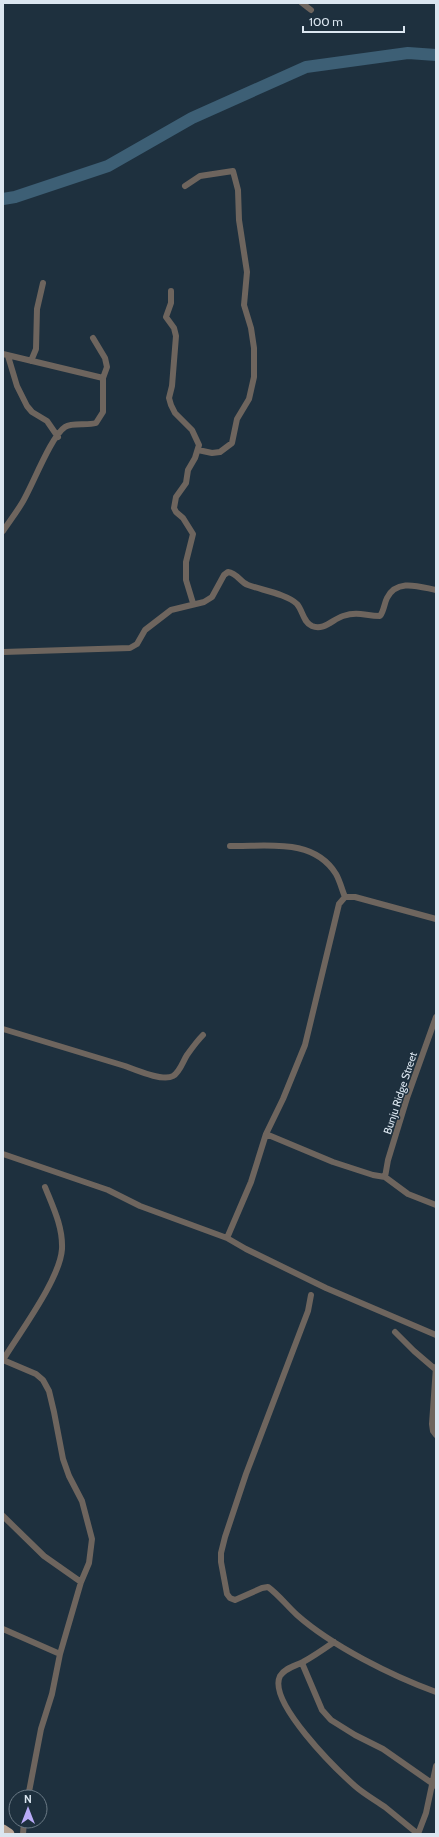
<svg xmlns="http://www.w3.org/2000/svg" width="439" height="1837" font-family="Cabin,sans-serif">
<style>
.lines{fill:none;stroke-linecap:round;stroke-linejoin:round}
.river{stroke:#3d5f75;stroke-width:12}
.minor{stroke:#6e655e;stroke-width:6}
.trunk{stroke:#baa696;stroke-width:11}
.labels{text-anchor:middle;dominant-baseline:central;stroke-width:3;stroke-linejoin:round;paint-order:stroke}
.street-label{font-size:11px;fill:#dbe6f0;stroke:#1e303e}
</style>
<rect width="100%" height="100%" fill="#1e303e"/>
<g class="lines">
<path class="river" d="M3,199L15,197L108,166L192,118L306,67L408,53L436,55"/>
<path class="minor" d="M302,3L311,10
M185,186L200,176L233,171L238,190L239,220L247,272L244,305L251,328L254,348V377L249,399L237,419L232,443L220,452L212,453L198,450
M171,291V303L166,317L174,328L176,336L172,386L169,398L171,405L175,413L192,430L199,445L195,458L188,470L186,483L176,497L174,508L176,512L183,518L193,534L186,562V580L193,603
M3,354L103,378
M8,356L17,386L27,406L32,412L47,421L58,437
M31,361L36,349L37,309L43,283
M3,531C9,522 16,513 22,503C32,487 51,436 65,427C73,422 87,426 96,423L103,412V378L107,367L105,358L93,338
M3,652L130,648L137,644L145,630L171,610L204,602L212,597L224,575L228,572C237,573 240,582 248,585C261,590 287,594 297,604C303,611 303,622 312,626C324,631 333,619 343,616C359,611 365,616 380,616C384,611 384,604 387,598C397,578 420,587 436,590
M230,846C266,847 313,837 336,874C340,881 342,890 345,897
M3,1029L125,1066C136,1070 163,1082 173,1076C180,1072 183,1061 187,1055C192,1048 197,1041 203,1035
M266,1134L333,1162L373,1175L385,1177L408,1194L436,1205
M3,1154L108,1190L140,1206L227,1238L246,1249L326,1288L436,1335
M385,1177L388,1160L407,1098L436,1017
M227,1238L251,1182L266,1134L283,1099L305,1045L339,904L345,897H355L436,919
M311,1295L308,1311L246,1474L225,1537L221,1553V1562L227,1594L230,1598L235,1600L262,1588L268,1587C279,1595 287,1606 297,1615C332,1646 392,1676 436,1692
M395,1332L414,1351L435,1369
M3,1360L36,1374L43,1380L49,1391L54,1412L63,1459L69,1476L82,1501L92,1539L89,1563L81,1582L60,1654L52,1694L41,1729L28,1797
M3,1360C20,1332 60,1279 62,1249C63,1227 53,1207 45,1187
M436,1367L432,1424L433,1431L436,1435
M3,1516L44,1556L81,1582
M3,1629L60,1654
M334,1642C324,1649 314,1656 303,1662C295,1666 285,1668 280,1676C267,1702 337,1770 355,1786C364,1794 375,1800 385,1807C396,1816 407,1825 418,1834
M302,1663L322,1710L331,1720L355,1735L383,1749L436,1786
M23,1834L24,1821
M418,1834L426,1813L436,1766"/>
<path class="trunk" d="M3,1830L9,1834"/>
</g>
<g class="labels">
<g class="street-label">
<text transform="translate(400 1093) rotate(-72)">Bunju Ridge Street</text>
</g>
</g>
<rect width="439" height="1837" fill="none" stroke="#dbe6f0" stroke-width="8"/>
<g transform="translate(28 1809)"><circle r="19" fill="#1e303e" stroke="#6a7985"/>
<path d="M0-3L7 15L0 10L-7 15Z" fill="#b9abf7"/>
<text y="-6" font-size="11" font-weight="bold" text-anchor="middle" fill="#dbe6f0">N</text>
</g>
<path d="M303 26v6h101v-6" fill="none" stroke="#dbe6f0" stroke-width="2"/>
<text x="309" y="26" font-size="12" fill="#dbe6f0" stroke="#1e303e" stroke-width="3" paint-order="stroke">100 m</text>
</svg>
